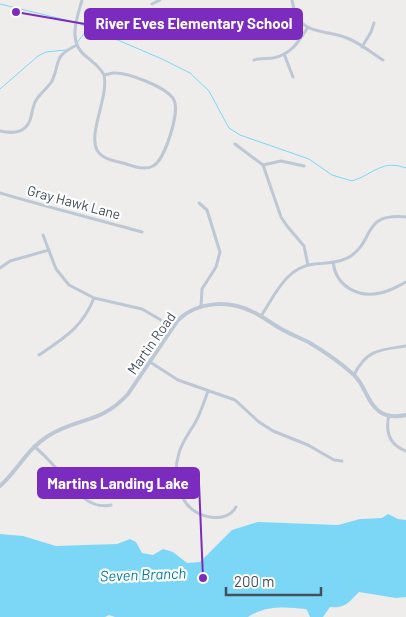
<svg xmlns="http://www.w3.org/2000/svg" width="406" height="617" font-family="Barlow,sans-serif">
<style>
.water{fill:#7cd7f6}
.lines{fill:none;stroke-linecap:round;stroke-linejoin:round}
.stream{stroke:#7cd7f6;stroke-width:1}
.minor{stroke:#bdc8d4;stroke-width:3}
.tertiary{stroke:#bdc8d4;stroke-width:4}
.labels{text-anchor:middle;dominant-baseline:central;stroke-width:4.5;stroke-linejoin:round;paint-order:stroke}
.street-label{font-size:14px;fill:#434f5c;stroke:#fff}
.water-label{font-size:15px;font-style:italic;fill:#017ea9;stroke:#fff}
.leader{fill:none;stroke:#7b2cbf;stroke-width:2}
.callout-dot{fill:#7b2cbf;stroke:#fff;stroke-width:2}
.callout{fill:#7b2cbf;stroke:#7b2cbf;stroke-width:2}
.callout-label{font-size:15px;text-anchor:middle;font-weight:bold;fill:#fff}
</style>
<rect width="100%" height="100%" fill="#efecec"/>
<path class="water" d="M388,514L398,519L406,520V597L396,598L359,592C348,603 346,608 330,607L323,617H310L308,612L306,609C285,607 266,605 248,617H115L109,615L105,617H0V534L23,536L56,546L117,544L130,539L136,542L142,553L153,555L163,549L173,552L187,563L200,562L232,530L258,522L338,525L360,519L382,518Z"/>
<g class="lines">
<path class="stream" d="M0,4L74,22
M78,23L162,59L190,73L209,91L229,128L240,135L309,159L332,175L352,181C374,174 382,159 406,168
M77,43L88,28
M0,89L38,56L46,52L66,50"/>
<path class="minor" d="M82,0C76,21 67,43 88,58C95,64 100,67 104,75
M292,0C298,37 321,28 347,38C360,43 372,53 383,60
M152,4L160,0
M362,47L371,32L374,23
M284,54L293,77
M254,60C260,58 266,59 273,58C291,55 299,41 308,27
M113,73C127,72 167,87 174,100C180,112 165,160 153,166C144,171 133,166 123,163C114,161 102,159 97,150C88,133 109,96 104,75Z
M0,131C13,134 27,133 31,117C32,112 33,107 35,102C39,94 47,89 52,81C61,62 52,57 77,45
M235,144L263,165L281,217L287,226L304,246L308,265
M263,165L281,161L304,166
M0,193C47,207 95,219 142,232
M199,203L207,210L220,252L216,267L202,289L201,307
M43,235L56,269L69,285L94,298L142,309L173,327
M333,262C336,286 357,298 380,293C389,292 398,286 406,282
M0,268L10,261L49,250
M261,316C275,295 286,267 314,264C326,263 340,263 351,256C375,239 362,213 406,217
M39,355C64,338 82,328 94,298
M150,362L178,380L235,400L259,422L273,431L308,445L334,460L342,461
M354,375C367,349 380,350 406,346
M208,391C204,402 201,412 195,423C189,433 182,442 179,453C171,479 180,512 210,517C220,519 231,516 236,507
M389,415C385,432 390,445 406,451
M34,446C42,453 49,460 56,468C70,484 87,511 111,505"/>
<path class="tertiary" d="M0,486C18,470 27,449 48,436C78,417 101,424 128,394L178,320C198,301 229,300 253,312C264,317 272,324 283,330C292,335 301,338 310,343C325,352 341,363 354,375C365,385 367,403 380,412C388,417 397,417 406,415"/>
</g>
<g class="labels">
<g class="street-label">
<text transform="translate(74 202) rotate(15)">Gray Hawk Lane</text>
<text transform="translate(151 343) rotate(-55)">Martin Road</text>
</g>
<g class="water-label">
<text transform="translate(143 574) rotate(-2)">Seven Branch</text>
</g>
</g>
<path class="leader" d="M16 12L85 24M203 578L199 483"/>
<g class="callout-dot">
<circle cx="16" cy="12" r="5"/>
<circle cx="203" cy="578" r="5"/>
</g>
<g class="callout">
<rect x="85" y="9" width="217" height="30" rx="5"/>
<rect x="38" y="468" width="161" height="30" rx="5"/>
</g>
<g class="callout-label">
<text x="194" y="29">River Eves Elementary School</text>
<text x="118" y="489">Martins Landing Lake</text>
</g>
<path d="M226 587v8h95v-8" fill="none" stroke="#434f5c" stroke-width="2.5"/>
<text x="234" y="587" font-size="15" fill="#434f5c" stroke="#ffffff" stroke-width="4" paint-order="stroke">200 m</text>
</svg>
